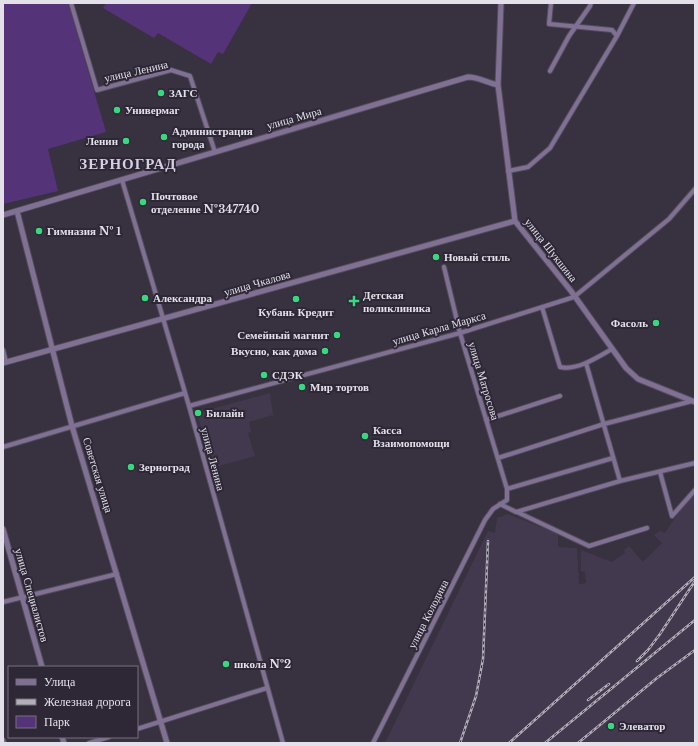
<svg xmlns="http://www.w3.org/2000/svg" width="698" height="746" font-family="'Libre Baskerville',serif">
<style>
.built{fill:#42394f}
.green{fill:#553379}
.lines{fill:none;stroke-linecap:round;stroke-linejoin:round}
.minor-casing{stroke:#534d5b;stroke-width:6}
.tertiary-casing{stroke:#534d5b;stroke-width:7}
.minor{stroke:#807194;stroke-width:4}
.tertiary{stroke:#807194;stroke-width:5}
.rail-casing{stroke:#b2aeb9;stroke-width:2.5}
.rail{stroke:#2d2736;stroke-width:1;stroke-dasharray:3;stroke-linecap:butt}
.poi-dot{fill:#39d87f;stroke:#2d2736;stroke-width:1.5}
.labels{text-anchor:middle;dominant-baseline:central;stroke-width:4;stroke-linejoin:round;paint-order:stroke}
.street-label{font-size:11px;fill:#e4e0ea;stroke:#2d2736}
.poi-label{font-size:11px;font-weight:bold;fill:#e4e0ea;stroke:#2d2736;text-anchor:start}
.district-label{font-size:15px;font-weight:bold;letter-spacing:1px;fill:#d6cee2;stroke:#2d2736}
</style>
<rect width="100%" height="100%" fill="#373140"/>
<path class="built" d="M270,393L273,415L249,422L251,432L248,433L255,456L212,468L197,413Z
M695,488V743H385L488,531L495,533L497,518L508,514L558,534V547L577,548L579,584L586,583L585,572L581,571V550L612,562L625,553L624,550L629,546L643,562L662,543L654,535L660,531L665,533Z"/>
<path class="green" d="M3,3H68L106,132L48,149L58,191L3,204Z
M106,3H252L223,54L218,52L211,64L158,33L154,38L103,8Z"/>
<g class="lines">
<g class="minor-casing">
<path id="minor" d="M71,3L97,90L171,70L190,76L215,152
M551,3L549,24L612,30L617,36
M550,71L569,36L590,6L591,3
M508,171L528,167L550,148L617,36L634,3
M122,180L189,406L283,743
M542,307L560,367C577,371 598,357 612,349
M3,350L6,362
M586,363L620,481
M189,406L460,333L574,297L669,219L695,189
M486,420L560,396
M3,447L185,393
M498,458L604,424L692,401
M660,472L672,516
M507,489L613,458
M500,504L516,512L620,481L695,463
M517,512L589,546L647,528
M672,516L695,490
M3,602L117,574
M137,729L267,688
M3,740L4,743
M89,743L109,737
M373,743L485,520L493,509L507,500V489L460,333L444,267"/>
</g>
<g class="tertiary-casing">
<path id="tertiary" d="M501,3L498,85L515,221L571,291L626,368L638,379L695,402
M17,211L72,426L167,743
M3,215L468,77C478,77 488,83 498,85
M3,363L515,221
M3,529L42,667
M62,737L64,743"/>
</g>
<use href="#minor" class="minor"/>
<use href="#tertiary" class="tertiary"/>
<g class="rail-casing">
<path id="rail" d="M637,661L648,650L660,634L695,581
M588,700L609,684
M460,743L476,696L483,659L488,541
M509,743L695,577
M545,743L695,620
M578,743L657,678L695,650"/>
</g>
<use href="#rail" class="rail"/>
</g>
<g class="poi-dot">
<circle cx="161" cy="93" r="4"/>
<circle cx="117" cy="110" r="4"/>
<circle cx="164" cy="137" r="4"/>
<circle cx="126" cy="141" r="4"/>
<circle cx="143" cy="202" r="4"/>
<circle cx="39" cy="231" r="4"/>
<circle cx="436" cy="257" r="4"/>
<circle cx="145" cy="298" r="4"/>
<circle cx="296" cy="299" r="4"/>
<path d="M352 295h4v4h4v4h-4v4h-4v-4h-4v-4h4z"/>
<circle cx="656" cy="323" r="4"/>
<circle cx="337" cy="335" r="4"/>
<circle cx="325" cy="351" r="4"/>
<circle cx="264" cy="375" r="4"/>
<circle cx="302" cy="387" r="4"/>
<circle cx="198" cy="413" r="4"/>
<circle cx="365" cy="436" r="4"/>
<circle cx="131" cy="467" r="4"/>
<circle cx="226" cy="664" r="4"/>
<circle cx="611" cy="726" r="4"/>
</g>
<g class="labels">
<g class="street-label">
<text transform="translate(136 71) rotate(-13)">улица Ленина</text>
<text transform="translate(294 118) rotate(-16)">улица Мира</text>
<text transform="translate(551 250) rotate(52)">улица Шукшина</text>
<text transform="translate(257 283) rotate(-16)">улица Чкалова</text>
<text transform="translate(439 328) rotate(-16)">улица Карла Маркса</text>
<text transform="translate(484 381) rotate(73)">улица Матросова</text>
<text transform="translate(213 459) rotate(75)">улица Ленина</text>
<text transform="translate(98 475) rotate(73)">Советская улица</text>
<text transform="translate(32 595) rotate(74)">улица Специалистов</text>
<text transform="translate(428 614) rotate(-63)">улица Колодина</text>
</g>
<g class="poi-label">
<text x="169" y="93">ЗАГС</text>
<text x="125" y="110">Универмаг</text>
<text x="172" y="131">Администрация<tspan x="172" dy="13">города</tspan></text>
<text x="118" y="141" text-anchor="end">Ленин</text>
<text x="151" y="196">Почтовое<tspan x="151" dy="13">отделение №347740</tspan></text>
<text x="47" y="231">Гимназия № 1</text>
<text x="444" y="257">Новый стиль</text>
<text x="363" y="295">Детская<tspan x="363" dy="13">поликлиника</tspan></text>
<text x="153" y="298">Александра</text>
<text x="296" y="312" text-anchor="middle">Кубань Кредит</text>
<text x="648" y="323" text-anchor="end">Фасоль</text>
<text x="329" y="335" text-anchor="end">Семейный магнит</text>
<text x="317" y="351" text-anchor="end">Вкусно, как дома</text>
<text x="272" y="375">СДЭК</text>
<text x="310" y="387">Мир тортов</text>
<text x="206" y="413">Билайн</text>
<text x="373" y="430">Касса<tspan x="373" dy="13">Взаимопомощи</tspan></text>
<text x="139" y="467">Зерноград</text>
<text x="234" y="664">школа №2</text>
<text x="619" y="726">Элеватор</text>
</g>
<g class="district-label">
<text x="128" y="163">ЗЕРНОГРАД</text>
</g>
</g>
<rect width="698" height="746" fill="none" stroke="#e4e0ea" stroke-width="8"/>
<rect x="8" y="666" width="130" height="72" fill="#2d2736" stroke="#76717e"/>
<rect x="16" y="679" width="20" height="6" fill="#807194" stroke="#76717e"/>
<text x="44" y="686" font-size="12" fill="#e4e0ea">Улица</text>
<rect x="16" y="699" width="20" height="6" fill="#b2aeb9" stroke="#76717e"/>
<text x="44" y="706" font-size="12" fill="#e4e0ea">Железная дорога</text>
<rect x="16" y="716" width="20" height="12" fill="#553379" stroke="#76717e"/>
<text x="44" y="726" font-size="12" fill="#e4e0ea">Парк</text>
</svg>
